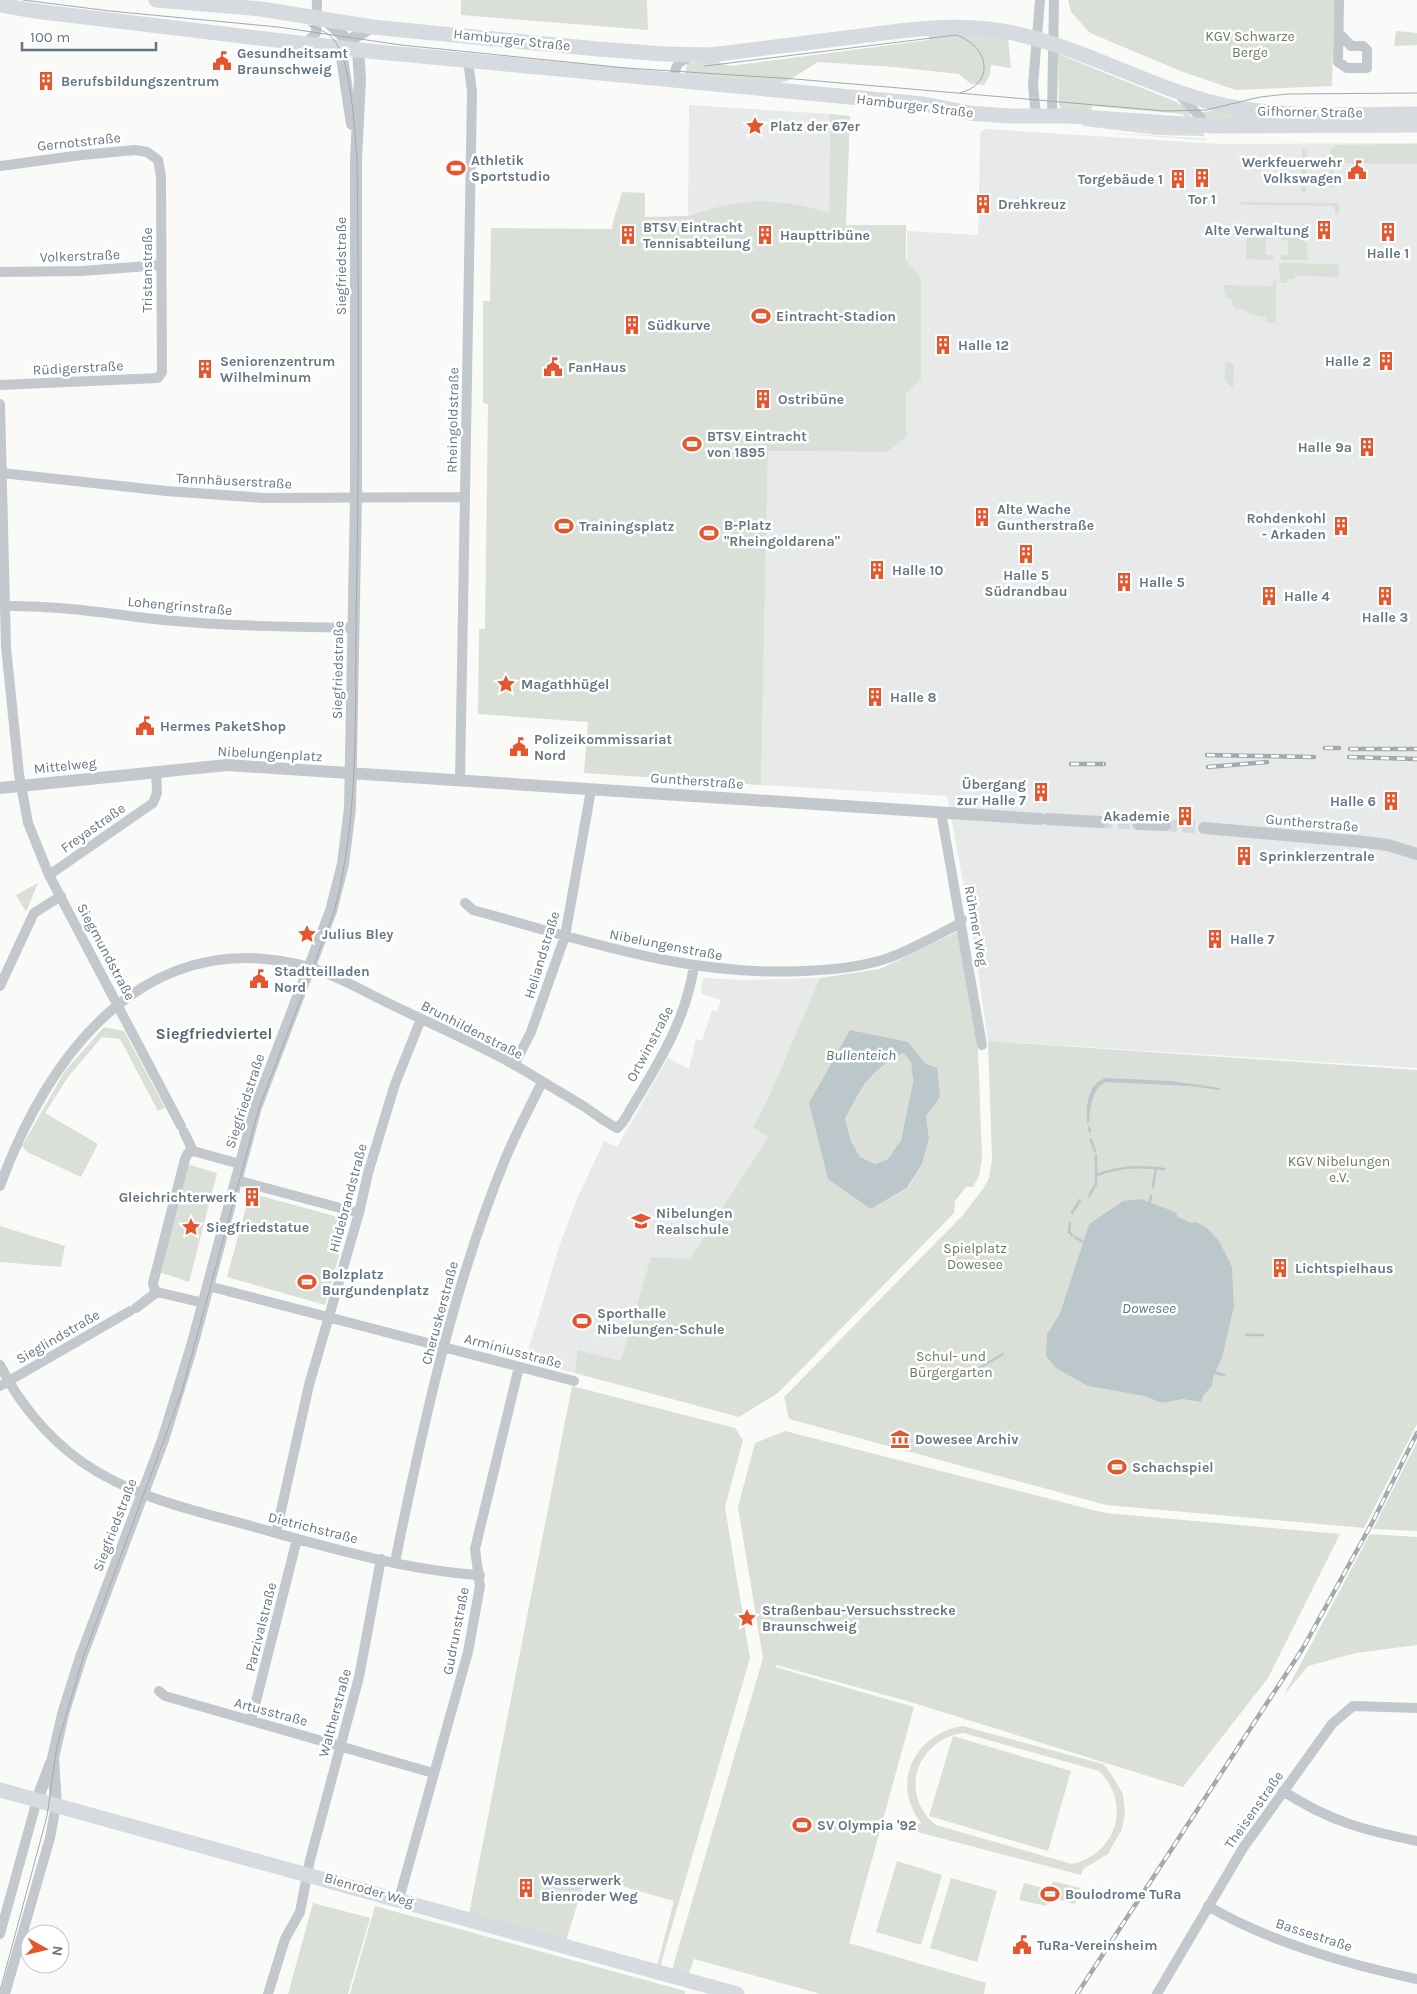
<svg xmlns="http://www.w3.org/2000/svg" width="1417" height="1994" font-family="Karla,sans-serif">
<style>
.built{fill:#e8e9e9}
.green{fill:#dadfd7;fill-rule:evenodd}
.water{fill:#bbc7cb;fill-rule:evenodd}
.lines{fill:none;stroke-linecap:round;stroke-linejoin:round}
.stream{stroke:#bbc7cb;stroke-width:2.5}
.tertiary-tunnel{stroke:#d5d9db;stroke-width:12;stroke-dasharray:12 6;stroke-linecap:butt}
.minor{stroke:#c3c8cc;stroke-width:10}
.tertiary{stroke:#c3c8cc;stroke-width:12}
.secondary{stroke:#d6dbdf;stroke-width:15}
.tram{stroke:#a2aab0;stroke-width:1}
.rail-casing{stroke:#a2aab0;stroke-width:4.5}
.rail{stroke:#fff;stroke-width:2.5;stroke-dasharray:8;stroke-linecap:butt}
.labels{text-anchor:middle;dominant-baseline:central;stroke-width:5;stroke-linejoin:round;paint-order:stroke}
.park-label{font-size:14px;fill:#687a64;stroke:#fff}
.street-label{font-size:14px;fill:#657683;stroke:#fff}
.poi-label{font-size:14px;font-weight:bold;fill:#657683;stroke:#fff;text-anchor:start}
.water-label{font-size:15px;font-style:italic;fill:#60757c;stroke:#fff}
.quarter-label{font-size:16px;font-weight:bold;fill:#57646e;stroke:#fff}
</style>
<rect width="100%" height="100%" fill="#fafaf8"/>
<path class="built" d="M689,105L830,114L829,212L794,204L688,216Z
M985,129L1220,144L1417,143V1068L988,1041L971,925L947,796L761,785L768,451L887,452L906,437L907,231L978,235L979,208H983V201L979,197L980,133Z
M703,978L744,980L820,978L767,1101L754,1126L768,1136L615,1383L525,1361L560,1244L577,1199L604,1141L617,1147L668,1058L689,1069L696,1039L702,1041L712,1010L717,1012L721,1000L701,994Z"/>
<path class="green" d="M461,0H647L648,30L461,15Z
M1068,0H1334L1332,86L1236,90L1183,72L1090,33L1071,12Z
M1396,31L1417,33V45L1394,46Z
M937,32L1008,37L1011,68L991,65L990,75L984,85L971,84L959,74L894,67L818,62L789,80L774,85L685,76L687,63L719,61V63L730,66L929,40L928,33Z
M1058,54L1172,100L1199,113L1219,109L1281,119L1213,120L1199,113L1189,114L1192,119L1185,118L1183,114L1092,106L1091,112L1063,110L1059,105Z
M830,114L850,116L846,225H906V260L921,278V380L906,393V437L887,452L768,451L761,785L584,773L588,722L478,714L479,629H485L488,404L483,403V301H490L491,228L612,229C613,216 619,205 622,192L645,193V217L688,216L725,205L758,201L794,204L829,212Z
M1083,122L1201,130L1205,136L1158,135L1083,126Z
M1083,131L1206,139V140Z
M1417,144V164L1333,163V187H1329L1330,149L1335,148V145Z
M1302,149H1307L1306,193H1301Z
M1240,202L1339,203V215L1335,214L1334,206L1241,205Z
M1250,234H1273V239H1266V255H1273V260L1246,259V240Z
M1281,234L1306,236L1308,260H1281V255H1288V240H1281Z
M1281,263L1339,264L1338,277L1295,276L1294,279H1287V283H1280L1279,265Z
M1274,279H1276V323L1266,322V318L1246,313V310L1235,308L1232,304L1233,300L1226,298L1223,285L1273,286Z
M1225,362L1234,363L1233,388L1225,381Z
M38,883L26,912L16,895Z
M961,930L978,1050L982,1159L979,1176L973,1187H966L955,1201L954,1213L778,1393L739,1417L575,1373L578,1350L621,1361L651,1257L690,1259L768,1137L753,1127L767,1101L820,978L880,969ZM908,1042L926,1064L940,1097L926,1116L929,1139L922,1164L908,1188L871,1209L809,1103Z
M104,1027L124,1031L165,1108L158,1111L120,1039L102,1037L68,1077L45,1113L98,1144L81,1177L27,1152L22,1146L65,1071Z
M988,1041L1417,1070V1424L1364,1528L1106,1505L789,1419L784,1397L962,1216L983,1189L989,1178L992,1159ZM1123,1201L1191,1223L1196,1222L1232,1267L1234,1307L1222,1358L1214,1375L1212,1386L1197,1402L1192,1399H1183L1162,1403L1144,1396L1088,1386L1047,1334L1060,1313L1089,1224Z
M903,1053L911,1062L913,1082L901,1140L888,1159L875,1164L860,1157L851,1141L845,1119C861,1087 871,1071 903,1053Z
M187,1164L217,1173L189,1282L159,1272Z
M250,1193L349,1220L325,1305L227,1277Z
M0,1226L65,1246L61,1267L0,1262Z
M572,1386L735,1428L743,1440L725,1507L750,1658L660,1967L657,1966L674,1901L586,1876L566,1941L469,1914Z
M785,1431L1105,1513L1340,1534L1268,1678L1183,1787L907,1701L776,1665L775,1667L914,1707L849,1943L986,1983L984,1994H821L694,1959L689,1974L672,1970L763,1658L738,1507L755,1443Z
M1417,1442V1531L1373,1529Z
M1370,1534L1417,1537V1645L1356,1653L1308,1666L1284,1695Z
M963,1726L1103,1764L1110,1772L1123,1794L1125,1812L1122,1829L1108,1854L1083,1869L1081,1875L910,1830L913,1822L922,1824C889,1784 915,1733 963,1726ZM963,1733L1099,1771C1132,1803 1117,1854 1072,1864L936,1825C898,1795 916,1740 963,1733Z
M953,1736L1071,1771L1048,1851L929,1816Z
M897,1861L942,1875L921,1945L876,1932Z
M951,1878L997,1891L977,1962L930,1948Z
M1053,1881L1080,1888L1075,1904L1049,1897L1046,1906L1019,1900L1024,1883L1050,1890Z
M313,1903L370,1918L348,1994H288Z
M375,1906L685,1991V1994H350Z"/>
<path class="water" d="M850,1030L908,1042L926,1064L937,1068L940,1097L926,1116L929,1139L922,1164L907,1188L871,1209L828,1179L809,1103ZM903,1053L911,1062L913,1082L901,1140L888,1159L875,1164L860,1157L851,1141L845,1119C862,1086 869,1072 903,1053Z
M1106,1078L1171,1081L1220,1088L1219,1090L1189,1086L1106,1082C1092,1088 1090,1107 1089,1122L1087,1124C1086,1108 1087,1083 1106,1078Z
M1141,1199L1175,1212L1178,1217L1191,1223L1196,1222L1207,1228L1219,1241L1232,1267L1234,1307L1222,1358L1214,1375L1212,1386L1203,1396L1201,1402L1183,1399L1162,1403L1144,1396L1088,1386L1056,1368L1046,1356L1047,1334L1060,1313L1089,1224L1123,1201Z"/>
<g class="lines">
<path class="stream" d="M1089,1128L1090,1131
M1091,1140L1095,1151
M1096,1155V1182
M1097,1175C1120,1166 1140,1166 1164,1169
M1153,1187L1156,1168
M1089,1196L1096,1184
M1150,1202L1151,1196
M1072,1213L1080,1200
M1070,1223L1069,1232L1072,1235
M1075,1237L1083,1242
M1246,1335H1263
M979,1368L1003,1354
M1212,1372L1224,1375"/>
<path class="tertiary-tunnel" d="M1100,822L1138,824
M1165,825L1204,828"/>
<path class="minor" d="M1339,33L1351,46H1363L1367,50V68H1347L1338,62L1339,0
M305,44L316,33L317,0
M674,80C675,66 677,61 691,57
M1179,94L1207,125
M1052,115L1054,0
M1036,116L1033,85L1040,0
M0,166L82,155L135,150L147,152L158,160L161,176L162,372L158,378L0,385
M0,272L82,271L161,265
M0,404L6,647L19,774L28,823L49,875L181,1126
M2,473L166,491L265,498L465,497
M4,606C58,605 110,614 163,620C227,626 290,627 353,628
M460,781L472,92L468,60
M941,812L982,1045
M49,875L153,803L157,793L156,771
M465,903L473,910C582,940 689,977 803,971C829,970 856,968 882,960C908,952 933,937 957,925L962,919
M0,986L34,913L61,896
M514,1065L531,1032L565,936L591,790
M184,1132L193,1151
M193,1151L188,1153L185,1159L153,1283L154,1288L157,1292L204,1303
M193,1151L240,1164
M236,1180L359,1213
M0,1186C49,1051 148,923 309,967C334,974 363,991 386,1002C429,1023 473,1042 515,1065C538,1079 562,1093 585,1107C595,1114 606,1123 617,1128L623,1122C653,1071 685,1026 694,966
M208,1286L574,1381
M136,1308L157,1292
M0,1365C18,1402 48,1438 82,1462C135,1499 198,1511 258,1528C330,1548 405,1570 480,1575
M0,1386L130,1311
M276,1533L309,1385L359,1213L368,1173L395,1084L421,1019
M395,1562C423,1425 453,1286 506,1157C517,1131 530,1107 542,1082
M159,1691L165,1696L433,1773
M251,1721L297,1539
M1283,1791C1329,1821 1363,1830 1417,1841
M399,1899L468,1652L480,1586L475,1549L519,1367
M1208,1906C1267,1941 1349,1965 1417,1979
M0,1934L37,1800
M5,1994L50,1838L56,1805
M268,1994L285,1939L300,1912L310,1860L359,1677L381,1559
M1157,1994L1243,1848L1332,1724L1353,1706L1417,1708"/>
<path class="tertiary" d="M352,124L341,51L350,40L372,27
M0,788L227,765L1040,819
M1048,819L1100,822
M1138,824L1165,825
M1204,828L1364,842L1388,845L1417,854
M37,1800L51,1763
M56,1805L53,1758L63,1714L81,1657L163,1440L192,1346L256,1107L331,911L343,864L350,808L356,498V159L360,80L358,50L326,20"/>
<path class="secondary" d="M156,0L261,9L372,27L598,49L664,54L710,55C758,49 806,43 853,37C898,31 943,24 988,29C1065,38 1130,79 1203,100C1272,120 1346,114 1417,114
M0,5L35,11L358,50L923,104L970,113L1009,116H1068L1212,126L1417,125
M0,1790L737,1994"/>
<path class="tram" d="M23,0L110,11L278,27L401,45L626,68L795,79L1165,111L1206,110L1260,97L1288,94L1417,93
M705,66L956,35C988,45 997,83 960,93
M0,1991L47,1816L57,1746L83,1658L182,1391L259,1108L334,912C359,818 355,722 356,625C359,470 359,315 357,159C355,132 351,70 339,48C333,35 322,29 309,26"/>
<g class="rail-casing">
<path id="rail" d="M1325,748H1339
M1350,749H1417
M1207,755L1314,757
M1349,757L1417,759
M1071,764H1104
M1208,767L1267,762
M1077,1994L1303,1648L1372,1523L1417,1433"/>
</g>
<use href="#rail" class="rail"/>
</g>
<defs>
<g id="civic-bare" transform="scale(1.5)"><path d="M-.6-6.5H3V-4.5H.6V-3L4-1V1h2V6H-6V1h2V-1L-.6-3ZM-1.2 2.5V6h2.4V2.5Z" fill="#e4572e" stroke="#fff" stroke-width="2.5" paint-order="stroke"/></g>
<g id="building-bare" transform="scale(1.5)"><path d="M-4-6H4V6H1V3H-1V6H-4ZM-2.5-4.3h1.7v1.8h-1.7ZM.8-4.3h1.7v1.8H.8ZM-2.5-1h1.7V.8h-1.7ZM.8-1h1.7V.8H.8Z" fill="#e4572e" stroke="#fff" stroke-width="2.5" paint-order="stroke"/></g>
<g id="sight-bare" transform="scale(1.5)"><path d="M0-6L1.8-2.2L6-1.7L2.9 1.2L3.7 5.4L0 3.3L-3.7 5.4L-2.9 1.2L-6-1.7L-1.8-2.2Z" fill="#e4572e" stroke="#fff" stroke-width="2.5" paint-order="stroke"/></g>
<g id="stadium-bare" transform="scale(1.5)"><path d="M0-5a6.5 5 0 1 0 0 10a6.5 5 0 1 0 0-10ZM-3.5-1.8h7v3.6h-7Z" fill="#e4572e" stroke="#fff" stroke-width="2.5" paint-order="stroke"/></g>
<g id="school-bare" transform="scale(1.5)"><path d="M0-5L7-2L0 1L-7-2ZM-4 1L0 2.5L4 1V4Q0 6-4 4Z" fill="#e4572e" stroke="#fff" stroke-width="2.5" paint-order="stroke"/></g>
<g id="museum-bare" transform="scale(1.5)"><path d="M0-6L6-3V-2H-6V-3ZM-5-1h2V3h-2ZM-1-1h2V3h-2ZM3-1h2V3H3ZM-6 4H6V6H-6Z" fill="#e4572e" stroke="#fff" stroke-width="2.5" paint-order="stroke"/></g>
</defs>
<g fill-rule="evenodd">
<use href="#civic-bare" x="222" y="61"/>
<use href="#building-bare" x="46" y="81"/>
<use href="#sight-bare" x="755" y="126"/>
<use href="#stadium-bare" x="456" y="168"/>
<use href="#civic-bare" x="1357" y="170"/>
<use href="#building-bare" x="1202" y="178"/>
<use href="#building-bare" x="1178" y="179"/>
<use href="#building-bare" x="983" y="204"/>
<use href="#building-bare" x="1324" y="230"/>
<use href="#building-bare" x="1388" y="232"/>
<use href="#building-bare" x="628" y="235"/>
<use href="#building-bare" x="765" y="235"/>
<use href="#stadium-bare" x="761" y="316"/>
<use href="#building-bare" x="632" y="325"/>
<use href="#building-bare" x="943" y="345"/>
<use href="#building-bare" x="1386" y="361"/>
<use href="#civic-bare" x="553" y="367"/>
<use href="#building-bare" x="205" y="369"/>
<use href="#building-bare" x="763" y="399"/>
<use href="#stadium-bare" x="692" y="444"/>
<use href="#building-bare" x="1367" y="447"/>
<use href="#building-bare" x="982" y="517"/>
<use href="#stadium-bare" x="564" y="526"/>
<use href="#building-bare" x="1341" y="526"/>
<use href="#stadium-bare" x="709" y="533"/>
<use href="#building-bare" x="1026" y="554"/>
<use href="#building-bare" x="877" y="570"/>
<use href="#building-bare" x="1124" y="582"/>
<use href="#building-bare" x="1269" y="596"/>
<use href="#building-bare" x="1385" y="596"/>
<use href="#sight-bare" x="506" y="684"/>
<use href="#building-bare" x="875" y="697"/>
<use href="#civic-bare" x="145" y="726"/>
<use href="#civic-bare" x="519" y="747"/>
<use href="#building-bare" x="1041" y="792"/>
<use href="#building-bare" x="1391" y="801"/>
<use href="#building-bare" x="1185" y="816"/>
<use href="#building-bare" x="1244" y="856"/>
<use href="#sight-bare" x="307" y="934"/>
<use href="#building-bare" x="1215" y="939"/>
<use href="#civic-bare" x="259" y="979"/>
<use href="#building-bare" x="252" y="1197"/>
<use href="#school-bare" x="641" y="1221"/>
<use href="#sight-bare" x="191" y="1227"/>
<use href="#building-bare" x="1280" y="1268"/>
<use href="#stadium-bare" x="307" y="1282"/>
<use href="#stadium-bare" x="582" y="1321"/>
<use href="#museum-bare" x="900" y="1439"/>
<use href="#stadium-bare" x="1117" y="1467"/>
<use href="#sight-bare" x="747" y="1618"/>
<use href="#stadium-bare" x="802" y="1825"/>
<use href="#building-bare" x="526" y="1888"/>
<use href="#stadium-bare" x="1050" y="1894"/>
<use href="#civic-bare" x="1022" y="1945"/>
</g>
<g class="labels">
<g class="park-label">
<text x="1250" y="36">KGV Schwarze<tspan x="1250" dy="16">Berge</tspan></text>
<text x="1339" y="1161">KGV Nibelungen<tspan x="1339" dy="16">e.V.</tspan></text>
<text x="975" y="1248">Spielplatz<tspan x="975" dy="16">Dowesee</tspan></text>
<text x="951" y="1356">Schul- und<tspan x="951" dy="16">Bürgergarten</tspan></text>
</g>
<g class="street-label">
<text transform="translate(512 40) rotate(6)">Hamburger Straße</text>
<text transform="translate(915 106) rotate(7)">Hamburger Straße</text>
<text transform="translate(1310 112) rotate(1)">Gifhorner Straße</text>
<text transform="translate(79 142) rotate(-6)">Gernotstraße</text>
<text transform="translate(80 256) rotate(-2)">Volkerstraße</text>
<text transform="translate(341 266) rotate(-90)">Siegfriedstraße</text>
<text transform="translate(147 270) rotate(-90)">Tristanstraße</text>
<text transform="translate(78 368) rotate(-3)">Rüdigerstraße</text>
<text transform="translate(453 420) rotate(-89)">Rheingoldstraße</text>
<text transform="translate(234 481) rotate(3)">Tannhäuserstraße</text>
<text transform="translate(180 606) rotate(5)">Lohengrinstraße</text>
<text transform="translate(338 670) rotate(-89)">Siegfriedstraße</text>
<text transform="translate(270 754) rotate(3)">Nibelungenplatz</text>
<text transform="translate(65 766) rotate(-6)">Mittelweg</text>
<text transform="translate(697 781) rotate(4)">Guntherstraße</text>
<text transform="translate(1312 823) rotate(5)">Guntherstraße</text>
<text transform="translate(93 828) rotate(-35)">Freyastraße</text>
<text transform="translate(976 926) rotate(80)">Rühmer Weg</text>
<text transform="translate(666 945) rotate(11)">Nibelungenstraße</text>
<text transform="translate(106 952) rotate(62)">Siegmundstraße</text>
<text transform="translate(542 955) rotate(-73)">Heliandstraße</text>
<text transform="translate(472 1030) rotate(27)">Brunhildenstraße</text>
<text transform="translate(650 1044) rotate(-62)">Ortwinstraße</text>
<text transform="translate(245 1101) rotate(-72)">Siegfriedstraße</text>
<text transform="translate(348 1198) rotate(-75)">Hildebrandstraße</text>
<text transform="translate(440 1313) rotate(-75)">Cheruskerstraße</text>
<text transform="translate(58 1337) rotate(-30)">Sieglindstraße</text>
<text transform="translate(513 1351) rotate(15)">Arminiusstraße</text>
<text transform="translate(115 1525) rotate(-69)">Siegfriedstraße</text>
<text transform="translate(313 1528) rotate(14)">Dietrichstraße</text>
<text transform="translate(261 1627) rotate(-76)">Parzivalstraße</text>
<text transform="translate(456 1631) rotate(-79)">Gudrunstraße</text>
<text transform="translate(271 1712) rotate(15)">Artusstraße</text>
<text transform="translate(335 1713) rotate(-75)">Waltherstraße</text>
<text transform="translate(1254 1810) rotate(-55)">Theisenstraße</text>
<text transform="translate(369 1890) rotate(16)">Bienroder Weg</text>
<text transform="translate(1314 1935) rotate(18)">Bassestraße</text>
</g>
<g class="poi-label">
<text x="237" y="53">Gesundheitsamt<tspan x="237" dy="16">Braunschweig</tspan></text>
<text x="61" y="81">Berufsbildungszentrum</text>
<text x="770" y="126">Platz der 67er</text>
<text x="471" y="160">Athletik<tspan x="471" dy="16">Sportstudio</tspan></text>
<text x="1342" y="162" text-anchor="end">Werkfeuerwehr<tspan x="1342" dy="16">Volkswagen</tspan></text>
<text x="1163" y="179" text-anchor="end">Torgebäude 1</text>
<text x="1202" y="199" text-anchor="middle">Tor 1</text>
<text x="998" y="204">Drehkreuz</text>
<text x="643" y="227">BTSV Eintracht<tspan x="643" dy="16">Tennisabteilung</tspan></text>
<text x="1309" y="230" text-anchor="end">Alte Verwaltung</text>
<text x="780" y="235">Haupttribüne</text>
<text x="1388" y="253" text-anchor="middle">Halle 1</text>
<text x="776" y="316">Eintracht-Stadion</text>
<text x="647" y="325">Südkurve</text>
<text x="958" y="345">Halle 12</text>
<text x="220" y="361">Seniorenzentrum<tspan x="220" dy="16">Wilhelminum</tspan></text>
<text x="1371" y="361" text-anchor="end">Halle 2</text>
<text x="568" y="367">FanHaus</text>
<text x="778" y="399">Ostribüne</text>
<text x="707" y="436">BTSV Eintracht<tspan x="707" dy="16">von 1895</tspan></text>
<text x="1352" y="447" text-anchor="end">Halle 9a</text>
<text x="997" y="509">Alte Wache<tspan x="997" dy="16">Guntherstraße</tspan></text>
<text x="1326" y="518" text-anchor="end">Rohdenkohl<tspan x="1326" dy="16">- Arkaden</tspan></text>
<text x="724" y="525">B-Platz<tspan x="724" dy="16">"Rheingoldarena"</tspan></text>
<text x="579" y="526">Trainingsplatz</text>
<text x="892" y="570">Halle 10</text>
<text x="1026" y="575" text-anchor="middle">Halle 5<tspan x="1026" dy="16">Südrandbau</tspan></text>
<text x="1139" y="582">Halle 5</text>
<text x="1284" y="596">Halle 4</text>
<text x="1385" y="617" text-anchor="middle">Halle 3</text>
<text x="521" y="684">Magathhügel</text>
<text x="890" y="697">Halle 8</text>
<text x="160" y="726">Hermes PaketShop</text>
<text x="534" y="739">Polizeikommissariat<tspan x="534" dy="16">Nord</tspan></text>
<text x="1026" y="784" text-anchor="end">Übergang<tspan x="1026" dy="16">zur Halle 7</tspan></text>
<text x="1376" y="801" text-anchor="end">Halle 6</text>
<text x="1170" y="816" text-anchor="end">Akademie</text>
<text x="1259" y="856">Sprinklerzentrale</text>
<text x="322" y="934">Julius Bley</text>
<text x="1230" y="939">Halle 7</text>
<text x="274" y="971">Stadtteilladen<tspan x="274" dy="16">Nord</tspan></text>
<text x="237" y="1197" text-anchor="end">Gleichrichterwerk</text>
<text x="656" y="1213">Nibelungen<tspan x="656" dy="16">Realschule</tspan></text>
<text x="206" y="1227">Siegfriedstatue</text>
<text x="1295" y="1268">Lichtspielhaus</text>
<text x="322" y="1274">Bolzplatz<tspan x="322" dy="16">Burgundenplatz</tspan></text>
<text x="597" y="1313">Sporthalle<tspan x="597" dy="16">Nibelungen-Schule</tspan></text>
<text x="915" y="1439">Dowesee Archiv</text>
<text x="1132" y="1467">Schachspiel</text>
<text x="762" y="1610">Straßenbau-Versuchsstrecke<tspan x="762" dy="16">Braunschweig</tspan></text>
<text x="817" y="1825">SV Olympia '92</text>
<text x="541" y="1880">Wasserwerk<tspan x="541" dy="16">Bienroder Weg</tspan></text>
<text x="1065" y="1894">Boulodrome TuRa</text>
<text x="1037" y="1945">TuRa-Vereinsheim</text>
</g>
<g class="water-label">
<text x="861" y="1055">Bullenteich</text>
<text x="1149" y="1308">Dowesee</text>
</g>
<g class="quarter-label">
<text x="214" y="1033">Siegfriedviertel</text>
</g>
</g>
<g transform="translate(45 1949) rotate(98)"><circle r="24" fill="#ffffff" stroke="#c1c8cd"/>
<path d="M0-4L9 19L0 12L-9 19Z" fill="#e4572e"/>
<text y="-8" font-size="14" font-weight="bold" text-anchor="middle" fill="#657683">N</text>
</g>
<path d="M22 42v8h134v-8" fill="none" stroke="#657683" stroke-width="2.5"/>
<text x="30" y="42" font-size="15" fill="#657683" stroke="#ffffff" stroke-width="4" paint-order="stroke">100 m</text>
</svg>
